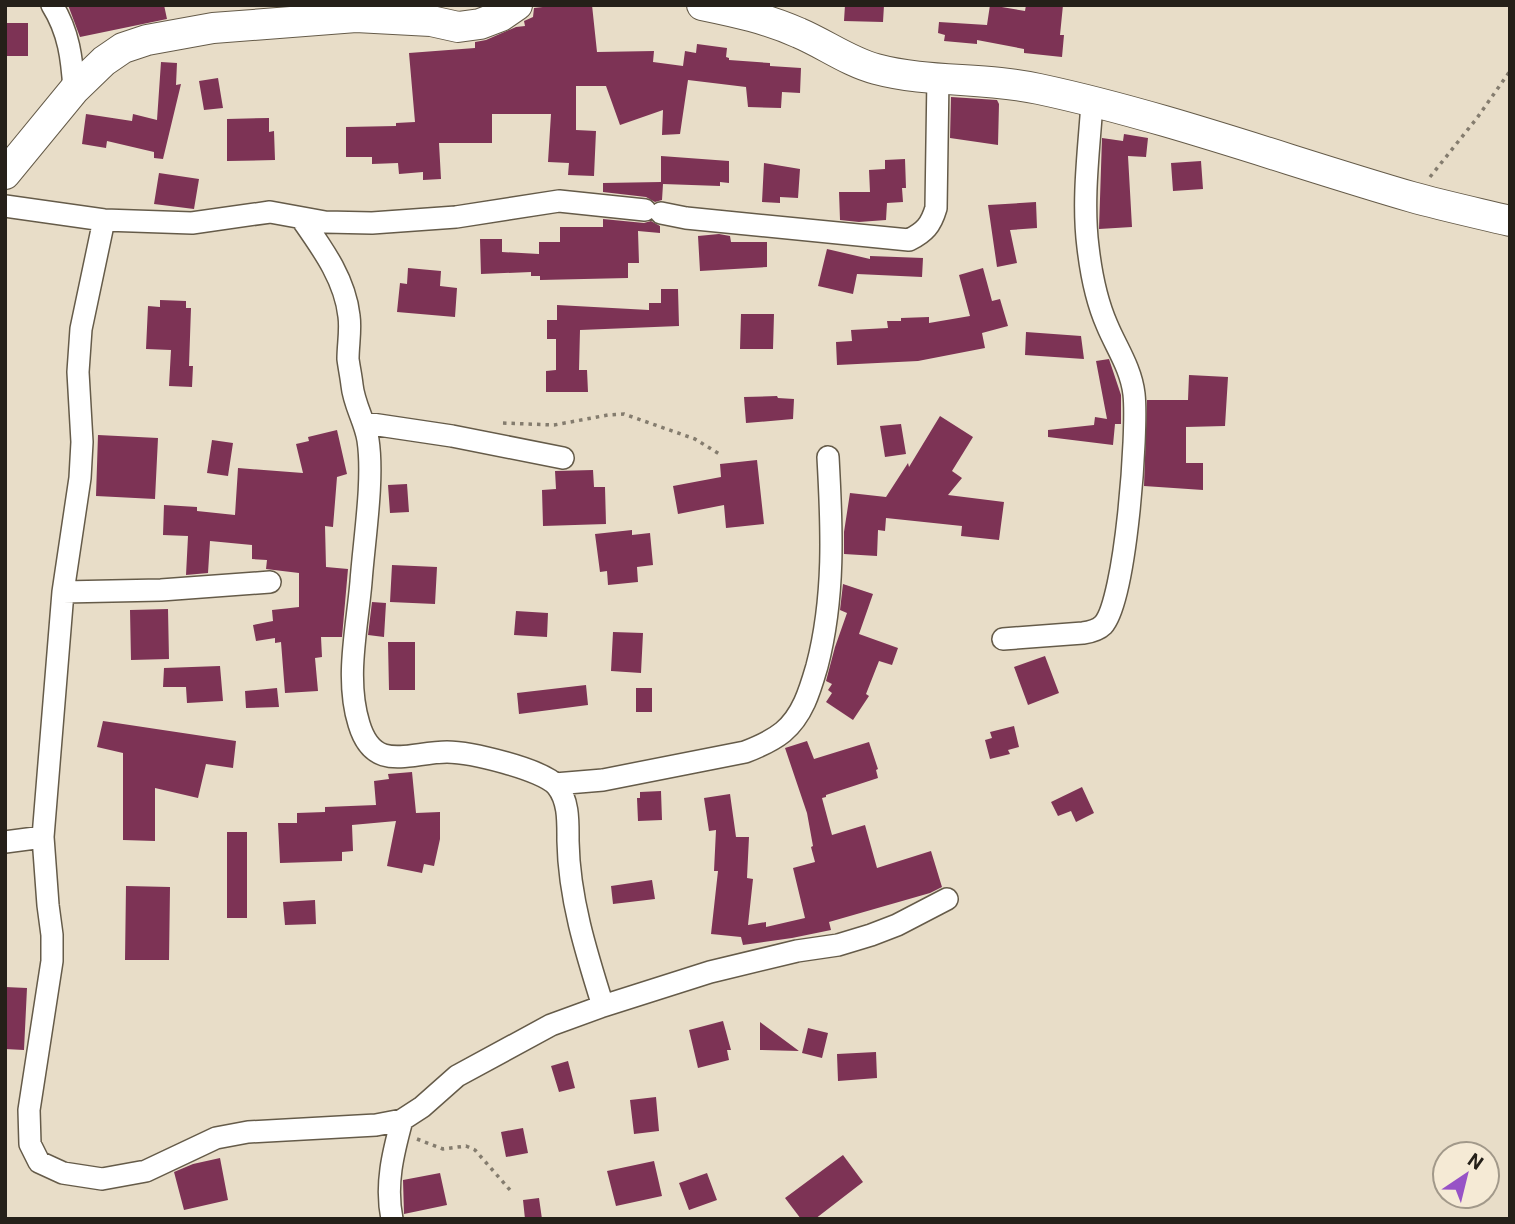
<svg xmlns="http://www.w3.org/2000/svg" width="1515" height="1224" font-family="Roboto,sans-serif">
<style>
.building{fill:#7d3355}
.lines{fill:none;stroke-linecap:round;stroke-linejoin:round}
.street-casing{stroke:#655b49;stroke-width:24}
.secondary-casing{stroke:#655b49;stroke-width:32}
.path{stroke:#847c6e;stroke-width:3.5;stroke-dasharray:3.5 5;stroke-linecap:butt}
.street{stroke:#fff;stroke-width:21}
.secondary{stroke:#fff;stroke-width:30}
</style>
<rect width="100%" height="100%" fill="#e8ddc8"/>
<path class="building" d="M68,5H164L167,19L80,37Z
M560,5H592L597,52L654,51L653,62L683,66L685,51L696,53L697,44L727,48L726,57L729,58V60L770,63V66L801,68L800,93L782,92L781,108L748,107L746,87L688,80L680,134L662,135L663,110L620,125L606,86H576V130L596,131L594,176L568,175L569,163L548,162L551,114H492V143H439L441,179L423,180V172L399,174L398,163L372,164V157H346V127L396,126V123L415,122L409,53L475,48V42L486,40L516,27L525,26L524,21L533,17L534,8Z
M845,5H884L883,22L844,21Z
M990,5L1025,11L1026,5H1063L1060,35H1064L1062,57L1024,53V49L977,40V44L944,41L945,35L938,33L939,22L987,25Z
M5,23H28V56H5Z
M161,62L177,63L176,85L181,84L163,159L154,158V152L107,141L106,148L82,144L86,114L132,121L133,114L157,120Z
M218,78L223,108L204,110L199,81Z
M951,97L997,100L999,104L998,145L950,138Z
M269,118V132L274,131L275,160L227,161V119Z
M1124,134L1148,138L1146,157L1128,156L1132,227L1099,229L1102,138L1123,141Z
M661,156L729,161V183L720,182V186L663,184L662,200L655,202L646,197L603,192V183L661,182Z
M905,159L906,188H902L903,202L887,203L886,220L859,222L840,220L839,192H870L869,170L885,169V160Z
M1201,161L1203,189L1173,191L1171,163Z
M764,163L800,169L798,198L780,197V203L762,202Z
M159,173L199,179L194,209L154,204Z
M1036,202L1037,228L1010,230L1017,263L997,267L988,205Z
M603,219L644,223L651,221L660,226V233L638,231L639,263H628V278L540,280V276H531V272L481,274L480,239H502V252L539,254V242H560V227H603Z
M719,234L730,236L731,242H767V267L700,271L698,236Z
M827,249L870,259V256L923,258L922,277L857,274L853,294L818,286Z
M408,268L441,271L440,286L457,288L455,317L397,312L400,283L407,284Z
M983,268L992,301L1000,299L1008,326L982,333L985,348L918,361L837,365L836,342L852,341L851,330L888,328L887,321H901V318L929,317V323L970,316L959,275Z
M661,289H678L679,326L580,330L579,370H587L588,392H546V371L556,370V339H547V320H557V305L649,310V303H661Z
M160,300L186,301V308H191L189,366H193L192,387L169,386L171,350L146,349L148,306L160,307Z
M741,314H774L773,349H740Z
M1026,332L1081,336L1084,359L1025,355Z
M1109,359L1121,395V424H1115L1113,445L1048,437V430L1094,425L1095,417L1107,419L1096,361Z
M1189,375L1228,377L1225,426L1186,427V463H1203V490L1144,486L1147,400H1188Z
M777,396L778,398L794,399L793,419L746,423L744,397Z
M940,416L973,437L952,471L962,478L948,495L1004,502L999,540L961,536L962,526L886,518L885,531L878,530L877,556L844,554V532L850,493L886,497L908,463L909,467Z
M901,424L906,454L885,457L880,426Z
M337,430L347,474L337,477L333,527L325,526L326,567L348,569L342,637H321L322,657L315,658L318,691L285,693L281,642L275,643V638L256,641L253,625L273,621L272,610L299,607V573L266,569L267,560L252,559V545L210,541L208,573L186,575L188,536L163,535L164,505L197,507V511L235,515L238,468L303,473L296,444L309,441L308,437Z
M98,435L158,438L155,499L96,496Z
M212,440L233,443L228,476L207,473Z
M757,460L764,524L726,528L724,505L678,514L673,486L721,477L720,464Z
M593,470L594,487H605L606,524L543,526L542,490L556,489L555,471Z
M407,484L409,512L390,513L388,485Z
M632,530V535L650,533L653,565L637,567L638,582L608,585L607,571L600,572L595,534Z
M392,565L437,567L435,604L390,602Z
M843,584L873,594L859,634L898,648L892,665L879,661L866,694L869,696L853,720L826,702L832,693L828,690L832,684L826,681L835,647L847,613L840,610Z
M372,602L386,603L384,637L368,635Z
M168,609L169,659L131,660L130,610Z
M516,611L548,613L547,637L514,635Z
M613,632L643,633L641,673L611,671Z
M388,642H415V690H389Z
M1045,656L1059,693L1028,705L1014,667Z
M220,666L223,701L187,703L186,687H163L164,668Z
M586,685L588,705L519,714L517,693Z
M277,688L279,707L246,708L245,691Z
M636,688H652V712H636Z
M103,721L236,741L233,768L206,764L198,798L155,788V841L123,840V753L97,747Z
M1014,726L1019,747L1008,750L1010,754L990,759L985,740L992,738L990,732Z
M807,741L814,759L869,742L878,769L876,770L878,778L826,795V797L822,798L832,835L865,825L877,868L931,851L942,887L930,893L829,922L831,930L792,938L743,945L741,937L711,934L718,871H714L716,830L709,831L704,798L730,794L736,837H749L747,878L753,879L748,925L766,922V927L805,918L793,868L815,862L811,847L813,846L807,813L785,748Z
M412,772L416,813L440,812V839L434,866L424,864L422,873L387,866L396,821L352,825L353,851L342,852V861L280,863L278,823H297V813L325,812V807L376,805L374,781L389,779L388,774Z
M1082,787L1094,813L1076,822L1071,811L1058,816L1051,802Z
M661,791L662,820L638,821L637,798H640V792Z
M227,832H247V918H227Z
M652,880L655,899L613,904L611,886Z
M126,886L170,887L169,960H125Z
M315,900L316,924L285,925L283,902Z
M5,987L27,988L24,1050L5,1049Z
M723,1021L731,1050H727L729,1060L698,1068L689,1030Z
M760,1022L799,1051L760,1050Z
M808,1028L828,1033L822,1058L802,1053Z
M876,1052L877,1078L838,1081L837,1054Z
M568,1061L575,1088L559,1092L551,1066Z
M656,1097L659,1131L634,1134L630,1100Z
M523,1128L528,1153L506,1157L501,1132Z
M843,1155L863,1182L815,1219H801L785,1198Z
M220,1158L228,1200L184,1210L174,1172L193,1164Z
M654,1161L662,1196L616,1206L607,1171Z
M440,1173L447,1205L404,1214L403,1180Z
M707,1173L717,1200L689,1210L679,1183Z
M539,1198L542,1219H525L523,1200Z"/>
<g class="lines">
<g class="street-casing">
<path id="street" d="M52,5C69,32 72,59 74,90
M5,206L104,220L192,223L270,212L325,222L372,223L456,217L559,201L645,210
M661,213L686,218L909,240C925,232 931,225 936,208L938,77
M301,218C322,248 345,279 349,316C351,330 348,345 348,359C349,367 351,376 352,385C354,405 365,421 368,440C374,480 364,540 361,582C357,629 345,679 359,724C374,774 409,752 447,752C469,752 543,769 557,786C569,801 568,822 568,841C569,898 586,952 603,1006
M104,220L81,329L78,372L82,442L80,478L63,592L43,837L48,905L52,935V961L29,1110L30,1144L39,1162L63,1173L102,1179L146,1171L216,1138L248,1132L376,1125L402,1120L422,1107L457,1076L551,1025L603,1006L710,972L797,951L838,945L871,935L897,925L947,899
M365,423L452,436L563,458
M63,592L161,590L270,582
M1003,639L1083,633C1090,632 1098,630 1103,625C1126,601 1138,430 1134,394C1131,368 1116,347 1107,325C1096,300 1091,273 1088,247C1082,200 1089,149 1092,103
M555,784L603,780L745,752C758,747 772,741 783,732C803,715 810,690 817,666C835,597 832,528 828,457
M5,842L43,837
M392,1219C385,1185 393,1153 402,1120"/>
</g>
<g class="secondary-casing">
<path id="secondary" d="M702,5C736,12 768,19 799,33C825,44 849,62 876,69C928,83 985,77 1039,89C1165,116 1288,161 1412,197C1444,206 1477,213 1510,221
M5,174L74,90L104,61L123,48L147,40L213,28L356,17L431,21L458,27L480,24L501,16L517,5"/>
</g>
<path class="path" d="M1430,177L1477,118L1510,71
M503,423L554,425L608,415L624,414L695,439L721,455
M417,1139L443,1149L466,1146L475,1150L510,1190"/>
<use href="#street" class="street"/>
<use href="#secondary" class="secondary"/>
</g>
<rect width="1515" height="1224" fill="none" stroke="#252019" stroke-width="14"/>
<g transform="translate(1466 1175) rotate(35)"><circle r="33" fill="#f5ead5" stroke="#a2998a" stroke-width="2"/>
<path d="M0-5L12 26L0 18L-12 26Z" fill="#9752c6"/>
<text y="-10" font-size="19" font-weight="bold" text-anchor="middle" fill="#252019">N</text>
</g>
</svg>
